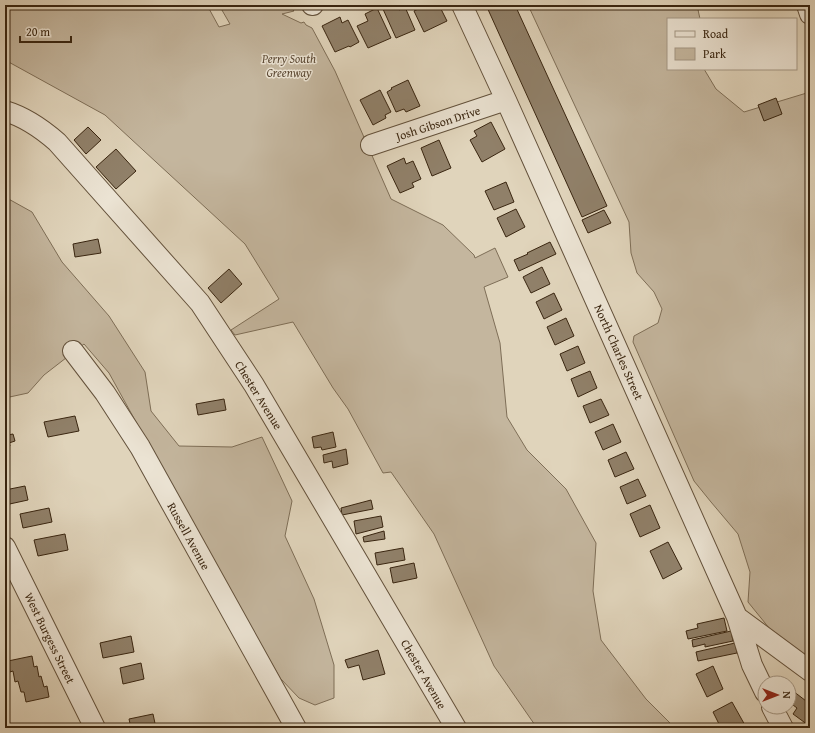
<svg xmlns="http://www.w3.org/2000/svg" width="815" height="733" font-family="'Gentium Book Plus',serif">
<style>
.green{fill:#c4b69e;stroke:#7e6e57}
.building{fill:#908069;stroke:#392510}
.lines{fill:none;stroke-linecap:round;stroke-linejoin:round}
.minor-casing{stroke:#63513b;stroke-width:22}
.minor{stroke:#ebe3d3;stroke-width:20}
.labels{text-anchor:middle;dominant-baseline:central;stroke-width:3;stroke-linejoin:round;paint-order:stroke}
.park-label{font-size:12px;font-style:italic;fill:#5c4934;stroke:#ebe3d3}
.street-label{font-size:12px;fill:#392510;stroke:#ebe3d3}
</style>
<rect width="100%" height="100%" fill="#e0d4bb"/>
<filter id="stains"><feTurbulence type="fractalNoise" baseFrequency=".005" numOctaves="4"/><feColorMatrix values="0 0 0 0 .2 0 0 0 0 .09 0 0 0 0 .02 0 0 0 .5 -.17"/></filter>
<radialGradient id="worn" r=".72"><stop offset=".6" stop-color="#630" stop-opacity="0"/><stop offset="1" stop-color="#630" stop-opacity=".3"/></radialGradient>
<path class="green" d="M5,5H207L219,27L230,24L219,5H289L294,11L282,14L301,23L304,22L306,25L312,28L335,71L391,199L443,225L474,255L475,258L495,248L508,277L484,287L500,343L507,417L527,450L566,489L596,543L593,591L601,640L646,699L675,728H537L494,666L434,534L391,472L383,473L348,409L333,388L293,322L235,335L231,330L279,299L245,244L105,115L5,60Z
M528,5H697L700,19H668V69H704L716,89L744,112L810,92V659L778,639L748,602L750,572L738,534L711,502L694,481L633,342L634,336L658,323L662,309L654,292L637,273L631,253L629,222Z
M5,197L32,212L62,262L109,316L145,372L151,411L179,446L232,447L262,437L292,501L285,536L314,599L334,665V698L315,705L299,698L280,678L168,480L109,373L84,344L44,375L28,393L5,398Z"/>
<path class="building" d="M392,5H397L399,10L405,7L415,30L396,38L383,9Z
M421,5H439L447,21L424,32L414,11L422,7Z
M486,5H515L607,206L582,217Z
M377,8L391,38L368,48L357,26L368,21L365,14Z
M340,17L342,23L348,20L359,42L350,47L349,46L335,52L322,26Z
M408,80L420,106L406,112L404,109L396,112L387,92L392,89L391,88Z
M380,90L391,112L385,115L386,118L373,125L360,100Z
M776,98L782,114L764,121L758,105Z
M491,122L505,149L482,162L470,140L477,136L474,131Z
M88,127L101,140L86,154L74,140Z
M439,140L451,168L432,176L421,148Z
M116,149L136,171L116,189L96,167Z
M404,158L406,164L413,161L421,179L412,183L414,187L400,193L387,166Z
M506,182L514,202L494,210L485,191Z
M516,209L525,227L506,237L497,218Z
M604,210L611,223L588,233L582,220Z
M98,239L101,253L75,257L73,244Z
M550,242L556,254L519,271L514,260L528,254L527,253Z
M542,267L550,284L531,293L523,277Z
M229,269L242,284L221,303L208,288Z
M554,293L562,310L544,319L536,302Z
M566,318L574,336L555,345L547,327Z
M578,346L585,363L567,371L560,354Z
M590,371L597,388L578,397L571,379Z
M224,399L226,410L198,415L196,404Z
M601,399L609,415L590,423L583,406Z
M75,416L79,431L48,437L44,422Z
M613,424L621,442L603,450L595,432Z
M5,429H7L8,435L13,434L15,441L9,443L10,446L5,448Z
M333,432L336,447L322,450L321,447L314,448L312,437Z
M346,449L348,464L333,468L332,461L324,463L323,455Z
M626,452L634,469L615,477L608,460Z
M638,479L646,496L627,504L620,487Z
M25,486L28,500L5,505V490Z
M371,500L373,509L342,515L341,508Z
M650,505L660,528L640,537L630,514Z
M49,508L52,522L23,528L20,514Z
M381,516L383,527L356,534L354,521Z
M384,531L385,539L364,542L363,537Z
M65,534L68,550L38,556L34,540Z
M668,542L682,569L663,579L650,551Z
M403,548L405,560L377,565L375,553Z
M414,563L417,578L393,583L390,568Z
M724,618L727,631L688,639L686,631L698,628L697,624Z
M731,631L733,641L705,647V644L693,647L692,640Z
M131,636L134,652L103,658L100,643Z
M735,643L737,653L698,661L696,652Z
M378,650L385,674L363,680L359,665L348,668L345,660Z
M32,656L34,667L37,666L39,677L41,676L44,687L47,686L49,697L26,702L24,692H21L18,681L15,682L13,671L10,672L8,661Z
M141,663L144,679L123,684L120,668Z
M713,666L723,689L707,697L696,674Z
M793,691L810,704V722L808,725L793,714L797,708L789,702V696Z
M732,702L746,727L745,728H721L713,712Z
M153,714L156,728H131L129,719Z"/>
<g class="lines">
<g class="minor-casing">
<path id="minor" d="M312,5H313
M462,5L506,100L737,617L810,671
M807,5L810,14
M5,111C25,117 41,128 57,142L200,303L254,385L456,728
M371,145L506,100
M73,351L105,393L140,447L296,728
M5,547L95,728
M737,617L752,665L765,692
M772,707L783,728"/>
</g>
<use href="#minor" class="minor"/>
</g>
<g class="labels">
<g class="park-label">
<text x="289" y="58">Perry South<tspan x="289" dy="14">Greenway</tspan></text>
</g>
<g class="street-label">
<text transform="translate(438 123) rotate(-18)">Josh Gibson Drive</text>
<text transform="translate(619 352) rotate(66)">North Charles Street</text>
<text transform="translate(259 395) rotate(58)">Chester Avenue</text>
<text transform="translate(189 536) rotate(61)">Russell Avenue</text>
<text transform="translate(50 638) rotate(64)">West Burgess Street</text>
<text transform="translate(424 674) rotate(60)">Chester Avenue</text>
</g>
</g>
<rect width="815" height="733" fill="none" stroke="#e0d4bb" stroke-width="20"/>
<rect x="6" y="6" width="803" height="721" fill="none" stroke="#392510" stroke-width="2"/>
<rect x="10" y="10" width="795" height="713" fill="none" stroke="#392510"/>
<rect x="667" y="18" width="130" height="52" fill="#ebe3d3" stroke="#a49785"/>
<rect x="675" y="31" width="20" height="6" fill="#ebe3d3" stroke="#a49785"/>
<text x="703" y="38" font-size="12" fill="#392510">Road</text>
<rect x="675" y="48" width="20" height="12" fill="#c4b69e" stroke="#a49785"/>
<text x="703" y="58" font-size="12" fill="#392510">Park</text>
<g transform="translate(777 695) rotate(90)"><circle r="19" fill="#ebe3d3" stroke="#a49785"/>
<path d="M0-3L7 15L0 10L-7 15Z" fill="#8f2418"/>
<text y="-6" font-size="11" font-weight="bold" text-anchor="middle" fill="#392510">N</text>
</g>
<path d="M20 36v6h51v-6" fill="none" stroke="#392510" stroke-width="2"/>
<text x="26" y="36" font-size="12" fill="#392510" stroke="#ebe3d3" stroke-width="3" paint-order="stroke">20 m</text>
<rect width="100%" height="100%" filter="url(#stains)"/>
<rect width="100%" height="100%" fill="url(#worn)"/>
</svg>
